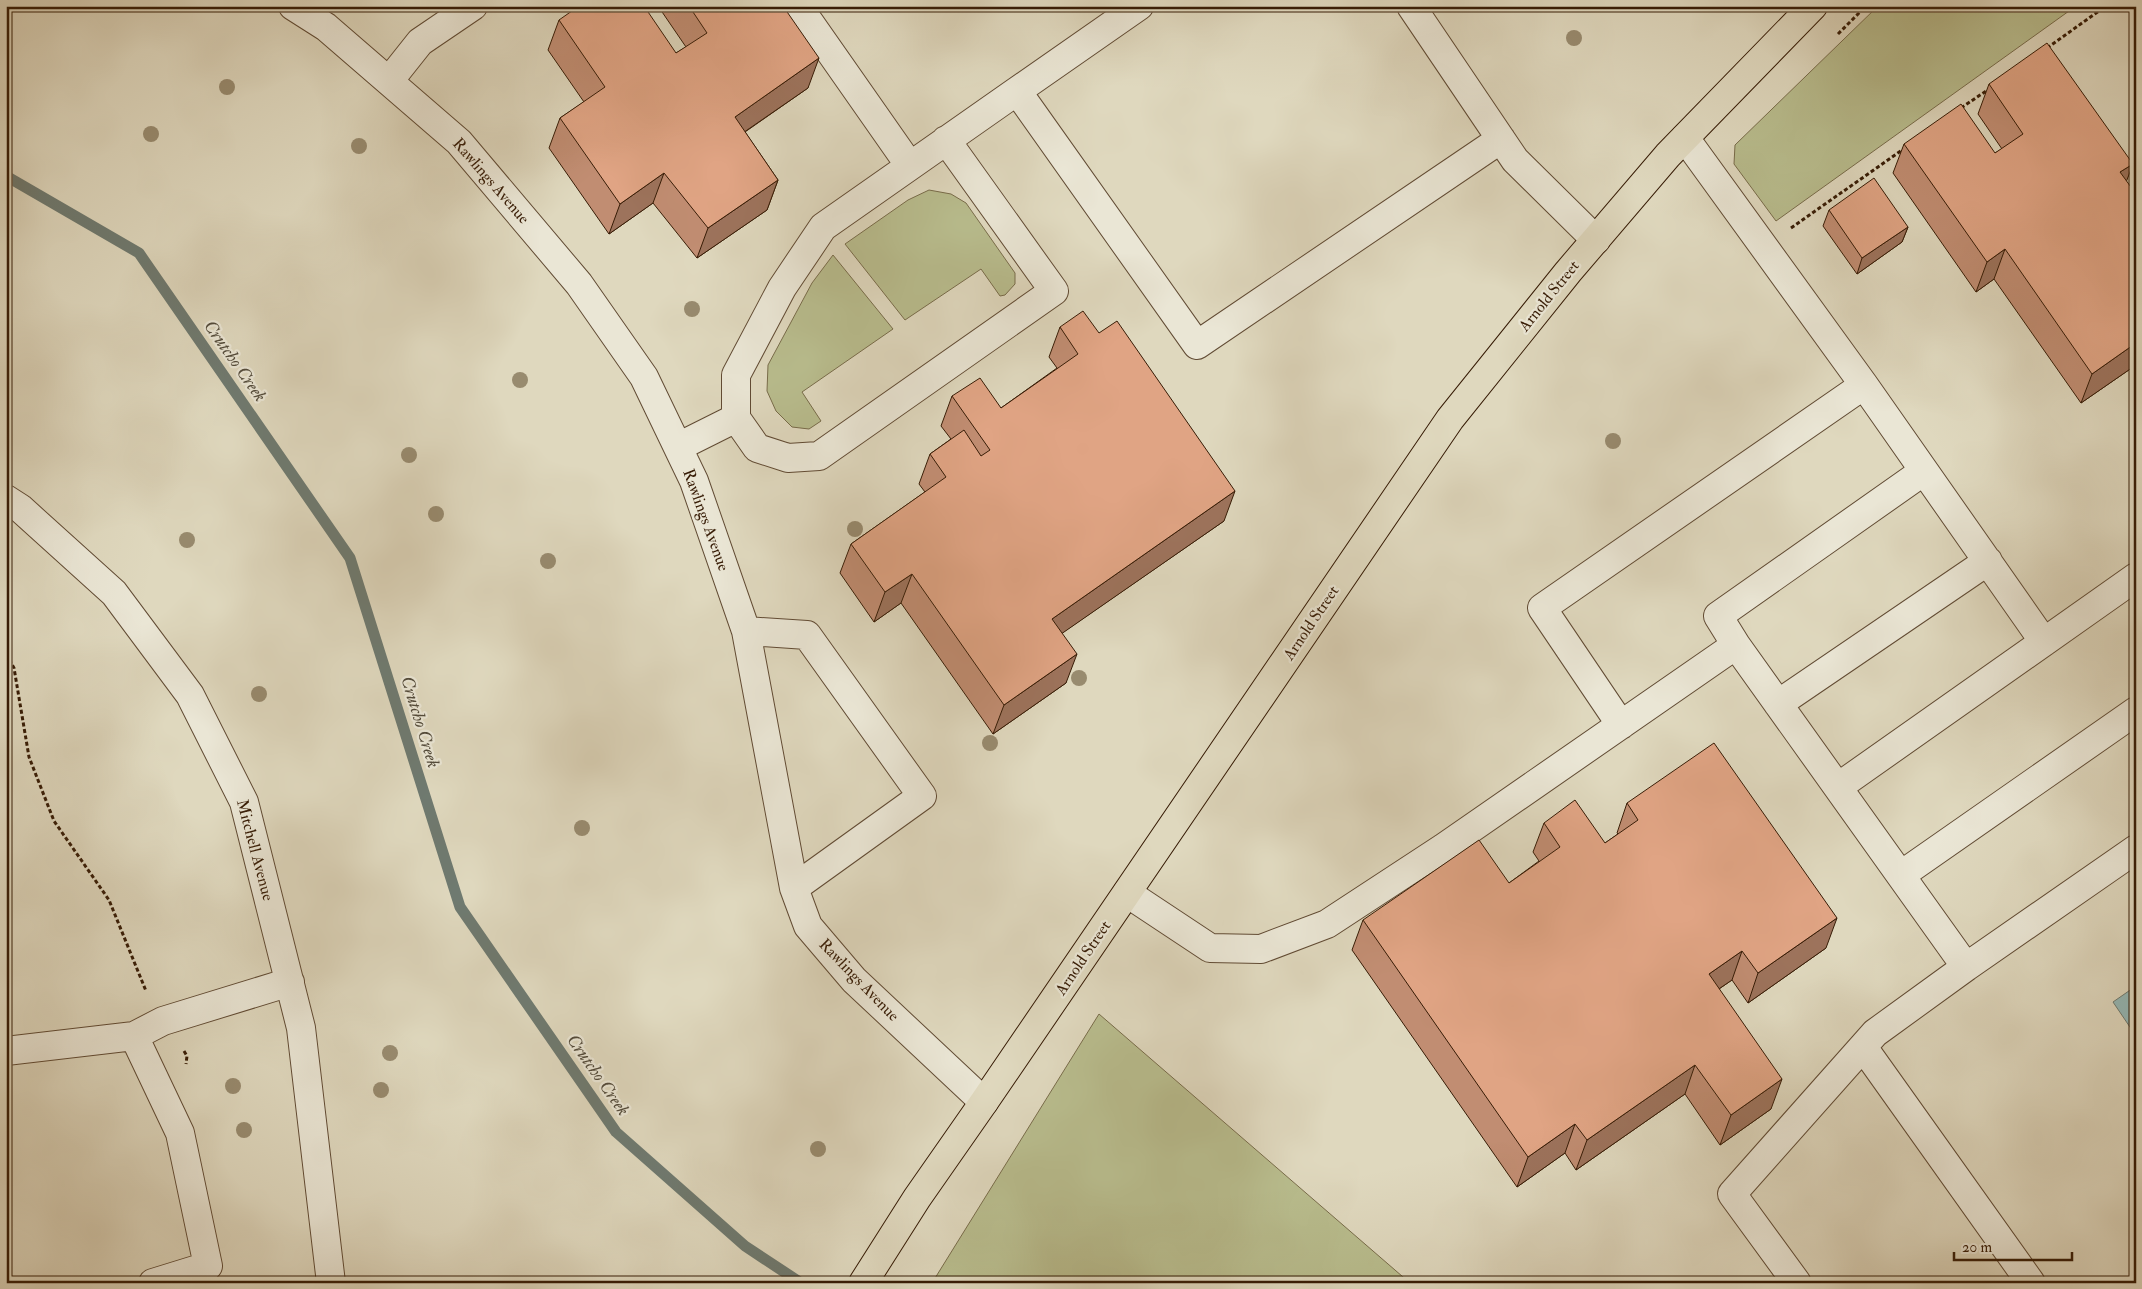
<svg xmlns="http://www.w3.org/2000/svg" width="2142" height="1289" font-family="'IM FELL Double Pica',serif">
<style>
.green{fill:#b8bc8d;stroke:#786c4a}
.water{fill:#95b9b7;stroke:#6f7a70}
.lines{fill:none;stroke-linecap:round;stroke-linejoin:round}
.stream{stroke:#6f7a70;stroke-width:11}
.minor-casing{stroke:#614b34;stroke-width:30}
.major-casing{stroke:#371c06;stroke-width:30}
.path{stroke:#371c06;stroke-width:3;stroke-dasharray:4 2.5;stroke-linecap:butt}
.minor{stroke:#eae6d5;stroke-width:28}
.major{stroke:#dfd8be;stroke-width:28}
.tree{fill:#988b6f}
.wall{fill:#c18d72;stroke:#371c06}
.shaded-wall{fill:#9d735c;stroke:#371c06}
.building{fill:#e0a484;stroke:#371c06}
.labels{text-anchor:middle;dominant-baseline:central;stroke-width:4.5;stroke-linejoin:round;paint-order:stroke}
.street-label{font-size:16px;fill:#371c06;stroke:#eae6d5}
.water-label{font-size:18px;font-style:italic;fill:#534b3b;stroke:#eae6d5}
</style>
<rect width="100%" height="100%" fill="#dfd8be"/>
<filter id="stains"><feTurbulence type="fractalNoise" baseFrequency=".004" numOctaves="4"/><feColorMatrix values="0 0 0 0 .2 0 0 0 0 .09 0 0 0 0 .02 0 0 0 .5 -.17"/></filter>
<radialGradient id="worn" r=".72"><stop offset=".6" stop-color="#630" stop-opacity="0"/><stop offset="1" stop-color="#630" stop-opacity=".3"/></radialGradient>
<path class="green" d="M1878,6H2076L1776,221L1734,164L1735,145Z
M929,190L951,194L966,203L1015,273V284L1005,295L1000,296L981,269L905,320L845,244L908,200Z
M833,255L893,329L802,392L821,421L809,429L792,427L776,411L767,391L768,365L812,283Z
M1099,1014L1410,1283H932Z"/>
<path class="water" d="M2136,986V1036L2113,1002Z"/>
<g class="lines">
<path class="stream" d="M6,176L139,253L350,558L460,907L616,1132L745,1246L801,1283"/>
<g class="minor-casing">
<path id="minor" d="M293,6L326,27L459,142L579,284L644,377L694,481L746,631L794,888L808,926L854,980L984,1102
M798,6L910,166
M1139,6L1017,91L1197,345L1501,139
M1411,6L1515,160L1596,240
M389,81L420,42L473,6
M1685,138L1864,385L2044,642
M946,140L1054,291L819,456L788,458L757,448L736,418V375L782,288L823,227L1017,91
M678,447L736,418
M6,499L20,508L114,593L190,695L244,802L301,1028L331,1283
M746,631L807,635L922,796L794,888
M1736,645L1718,616L1924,471
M1778,704L1988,561
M1621,725L1542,608L1864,385
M1838,787L2136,577
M1901,875L2136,711
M1127,893L1210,948L1261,949L1327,924L1443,848L1736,645L1966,967L2136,849
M134,1036L180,1133L208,1266L153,1283
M1863,1047L2031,1283
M6,1051L134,1036L163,1021L290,982
M1797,1283L1732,1194L1875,1033L1966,967"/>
</g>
<g class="major-casing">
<path id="major" d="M863,1283L917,1198L984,1102L1450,419L1568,272L1668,155L1813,6"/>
</g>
<path class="path" d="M1838,34L1866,6
M2047,48L2106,6
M1961,108L1989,89
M1791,228L1905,148
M6,654L14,668L29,757L54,821L109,900L146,991
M184,1051L187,1056L186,1064"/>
<use href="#minor" class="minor"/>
<use href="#major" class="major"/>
</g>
<g class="tree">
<circle cx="1574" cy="38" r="8"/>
<circle cx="227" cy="87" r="8"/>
<circle cx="151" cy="134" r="8"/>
<circle cx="359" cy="146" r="8"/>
<circle cx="692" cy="309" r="8"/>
<circle cx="520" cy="380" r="8"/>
<circle cx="1613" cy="441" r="8"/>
<circle cx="409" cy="455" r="8"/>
<circle cx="436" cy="514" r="8"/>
<circle cx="855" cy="529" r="8"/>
<circle cx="187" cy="540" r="8"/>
<circle cx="548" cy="561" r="8"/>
<circle cx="1079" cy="678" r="8"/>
<circle cx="259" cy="694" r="8"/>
<circle cx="990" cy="743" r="8"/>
<circle cx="582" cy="828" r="8"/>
<circle cx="390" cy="1053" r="8"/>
<circle cx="233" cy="1086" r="8"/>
<circle cx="381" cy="1090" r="8"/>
<circle cx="244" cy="1130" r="8"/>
<circle cx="818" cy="1149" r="8"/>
</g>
<path class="wall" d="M658,6H783L808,88L745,132L778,180L767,210L697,258L653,203L609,234L549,148L560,118L584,102L548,50L559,20L676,53L686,47Z
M1989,84L2133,164L2126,181L2136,194V365L2081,403L1994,279L1976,292L1893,173L1904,144L1995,153L2002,149L1978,114Z
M1829,210L1908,227L1902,242L1857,274L1823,226Z
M1060,327L1224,521L1062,633L1066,683L993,734L901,603L874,622L840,573L851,544L925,492L919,484L930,454L951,439L941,426L952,396L1001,408L1057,368L1049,357Z
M1627,803L1826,948L1748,1003L1732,980L1719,989L1771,1109L1720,1145L1685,1094L1576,1170L1565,1153L1517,1187L1352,950L1363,920L1509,883L1539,861L1533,852L1544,823L1605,843L1618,834L1617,833Z"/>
<path class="shaded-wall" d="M819,58L808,88L724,146L735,117Z
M2133,164L2122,193L2120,172Z
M664,173L653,203L609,234L620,204Z
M778,180L767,210L697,258L708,228Z
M1908,227L1902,242L1857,274L1862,258Z
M2005,249L1994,279L1976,292L1987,262Z
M2136,343V365L2081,403L2092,374Z
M1235,491L1224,521L1041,648L1052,619Z
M912,574L901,603L874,622L885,592Z
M1077,654L1066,683L993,734L1004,705Z
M1837,918L1826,948L1748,1003L1758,973Z
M1742,951L1732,980L1698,1003L1709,974Z
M1695,1065L1685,1094L1576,1170L1587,1140Z
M1782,1079L1771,1109L1720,1145L1731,1115Z
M1575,1124L1565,1153L1517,1187L1528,1157Z"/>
<path class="building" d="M579,6H644L676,53L707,33L689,6H783L819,58L735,117L778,180L708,228L664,173L620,204L560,118L605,87L559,20Z
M2047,43L2133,164L2120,172L2136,194V343L2092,374L2005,249L1987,262L1904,144L1961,104L1995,153L2023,134L1989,84Z
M1874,178L1908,227L1862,258L1829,210Z
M1083,311L1099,333L1117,321L1235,491L1052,619L1077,654L1004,705L912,574L885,592L851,544L946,477L930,454L964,430L981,456L990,450L952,396L980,378L1001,408L1078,354L1060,327Z
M1714,743L1837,918L1758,973L1742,951L1709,974L1782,1079L1731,1115L1695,1065L1587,1140L1575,1124L1528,1157L1363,920L1479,840L1509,883L1560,847L1544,823L1575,800L1605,843L1638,820L1627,803Z"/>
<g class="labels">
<g class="street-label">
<text transform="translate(491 181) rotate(49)">Rawlings Avenue</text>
<text transform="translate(1549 296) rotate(-51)">Arnold Street</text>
<text transform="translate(706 520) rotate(70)">Rawlings Avenue</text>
<text transform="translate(1311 623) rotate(-56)">Arnold Street</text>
<text transform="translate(255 850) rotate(75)">Mitchell Avenue</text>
<text transform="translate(1083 958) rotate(-56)">Arnold Street</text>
<text transform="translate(859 980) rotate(46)">Rawlings Avenue</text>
</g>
<g class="water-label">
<text transform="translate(235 361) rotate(55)">Crutcho Creek</text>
<text transform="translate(420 722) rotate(73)">Crutcho Creek</text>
<text transform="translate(598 1075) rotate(55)">Crutcho Creek</text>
</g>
</g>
<rect width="2142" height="1289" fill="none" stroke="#dfd8be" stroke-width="25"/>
<rect x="8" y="8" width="2127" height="1274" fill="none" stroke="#371c06" stroke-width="2.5"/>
<rect x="12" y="12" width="2117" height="1264" fill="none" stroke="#371c06"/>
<path d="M1954 1252v8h118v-8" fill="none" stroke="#371c06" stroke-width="2.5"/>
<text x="1962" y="1252" font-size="15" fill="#371c06" stroke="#eae6d5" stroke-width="4" paint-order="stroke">20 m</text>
<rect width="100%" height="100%" filter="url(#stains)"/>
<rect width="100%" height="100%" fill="url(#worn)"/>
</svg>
